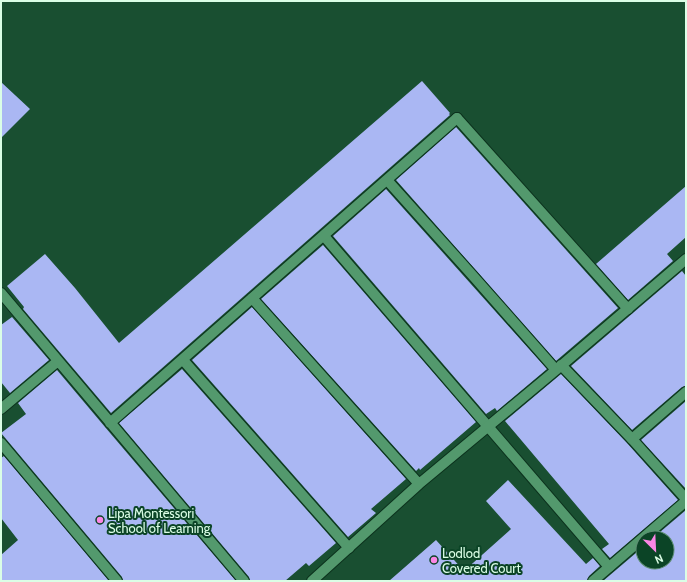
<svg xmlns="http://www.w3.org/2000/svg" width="687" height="582" font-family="Cabin,sans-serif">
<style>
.building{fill:#aab7f3}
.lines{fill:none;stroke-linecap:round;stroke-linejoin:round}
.lane-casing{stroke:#0c321d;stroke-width:12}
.street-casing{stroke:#0c321d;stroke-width:12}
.lane{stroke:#53996d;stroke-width:10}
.street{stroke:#53996d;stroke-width:10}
.poi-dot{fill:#fb86e5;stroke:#0b4426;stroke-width:1.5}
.labels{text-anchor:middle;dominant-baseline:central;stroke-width:4;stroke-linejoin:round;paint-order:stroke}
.poi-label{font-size:13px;fill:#dbfee6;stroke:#0b4426;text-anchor:start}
</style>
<rect width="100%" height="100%" fill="#194f31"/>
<path class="building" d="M422,81L450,113L449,114L450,115L111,413L23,309L24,307L7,286L45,254L75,288L119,343Z
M1,82L30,109L1,138Z
M456,127L618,308L556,361L396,180Z
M686,186V237L667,254L673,261L628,300L596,264Z
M386,189L547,369L497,411L495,408L486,414L333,236Z
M323,245L476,422L420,470L419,468L416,471L261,299Z
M682,271L686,276V386L682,387L632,430L571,366Z
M252,307L406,479L371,509L376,513L348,537L192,360Z
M12,317L49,360L10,393L1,382V325Z
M182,369L336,543L309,566L306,563L285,581H250L249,577L119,423Z
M57,370L105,427L236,581H123L122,577L1,433L26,414L18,403Z
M561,374L627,443L678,500L610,558L602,549L609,544L505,421Z
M686,401V489L641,440Z
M4,456L109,581H1V555L18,540L1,518V458Z
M508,480L586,564L593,558L600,566L589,576L587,581H389L436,540L464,571L511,529L486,501Z
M686,510V581H603L643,547V562H667V538H653Z"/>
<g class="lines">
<g class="lane-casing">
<path id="lane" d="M457,118L628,309
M324,236L609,567
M183,360L349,548
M632,439L686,392
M1,443L117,581"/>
</g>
<g class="street-casing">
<path id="street" d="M387,180L474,277L556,370
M1,293L244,581
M252,298L419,484
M561,365L632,439L686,499
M1,409L58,361
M110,423L457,118
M312,581L419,484L556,370L686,259
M593,581L686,501"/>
</g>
<use href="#lane" class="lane"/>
<use href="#street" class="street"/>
</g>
<g class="poi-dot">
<circle cx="100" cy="520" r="4"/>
<circle cx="434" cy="560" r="4"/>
</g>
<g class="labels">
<g class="poi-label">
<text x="108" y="513">Lipa Montessori<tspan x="108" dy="15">School of Learning</tspan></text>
<text x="442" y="553">Lodlod<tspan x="442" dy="15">Covered Court</tspan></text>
</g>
</g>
<rect width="687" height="582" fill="none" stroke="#dbfee6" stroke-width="4"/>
<g transform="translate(655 550) rotate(156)"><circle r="19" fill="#0b4426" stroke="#5e8e73"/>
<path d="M0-3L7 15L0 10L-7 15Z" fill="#fb86e5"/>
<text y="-6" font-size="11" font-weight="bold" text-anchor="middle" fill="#dbfee6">N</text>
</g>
</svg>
